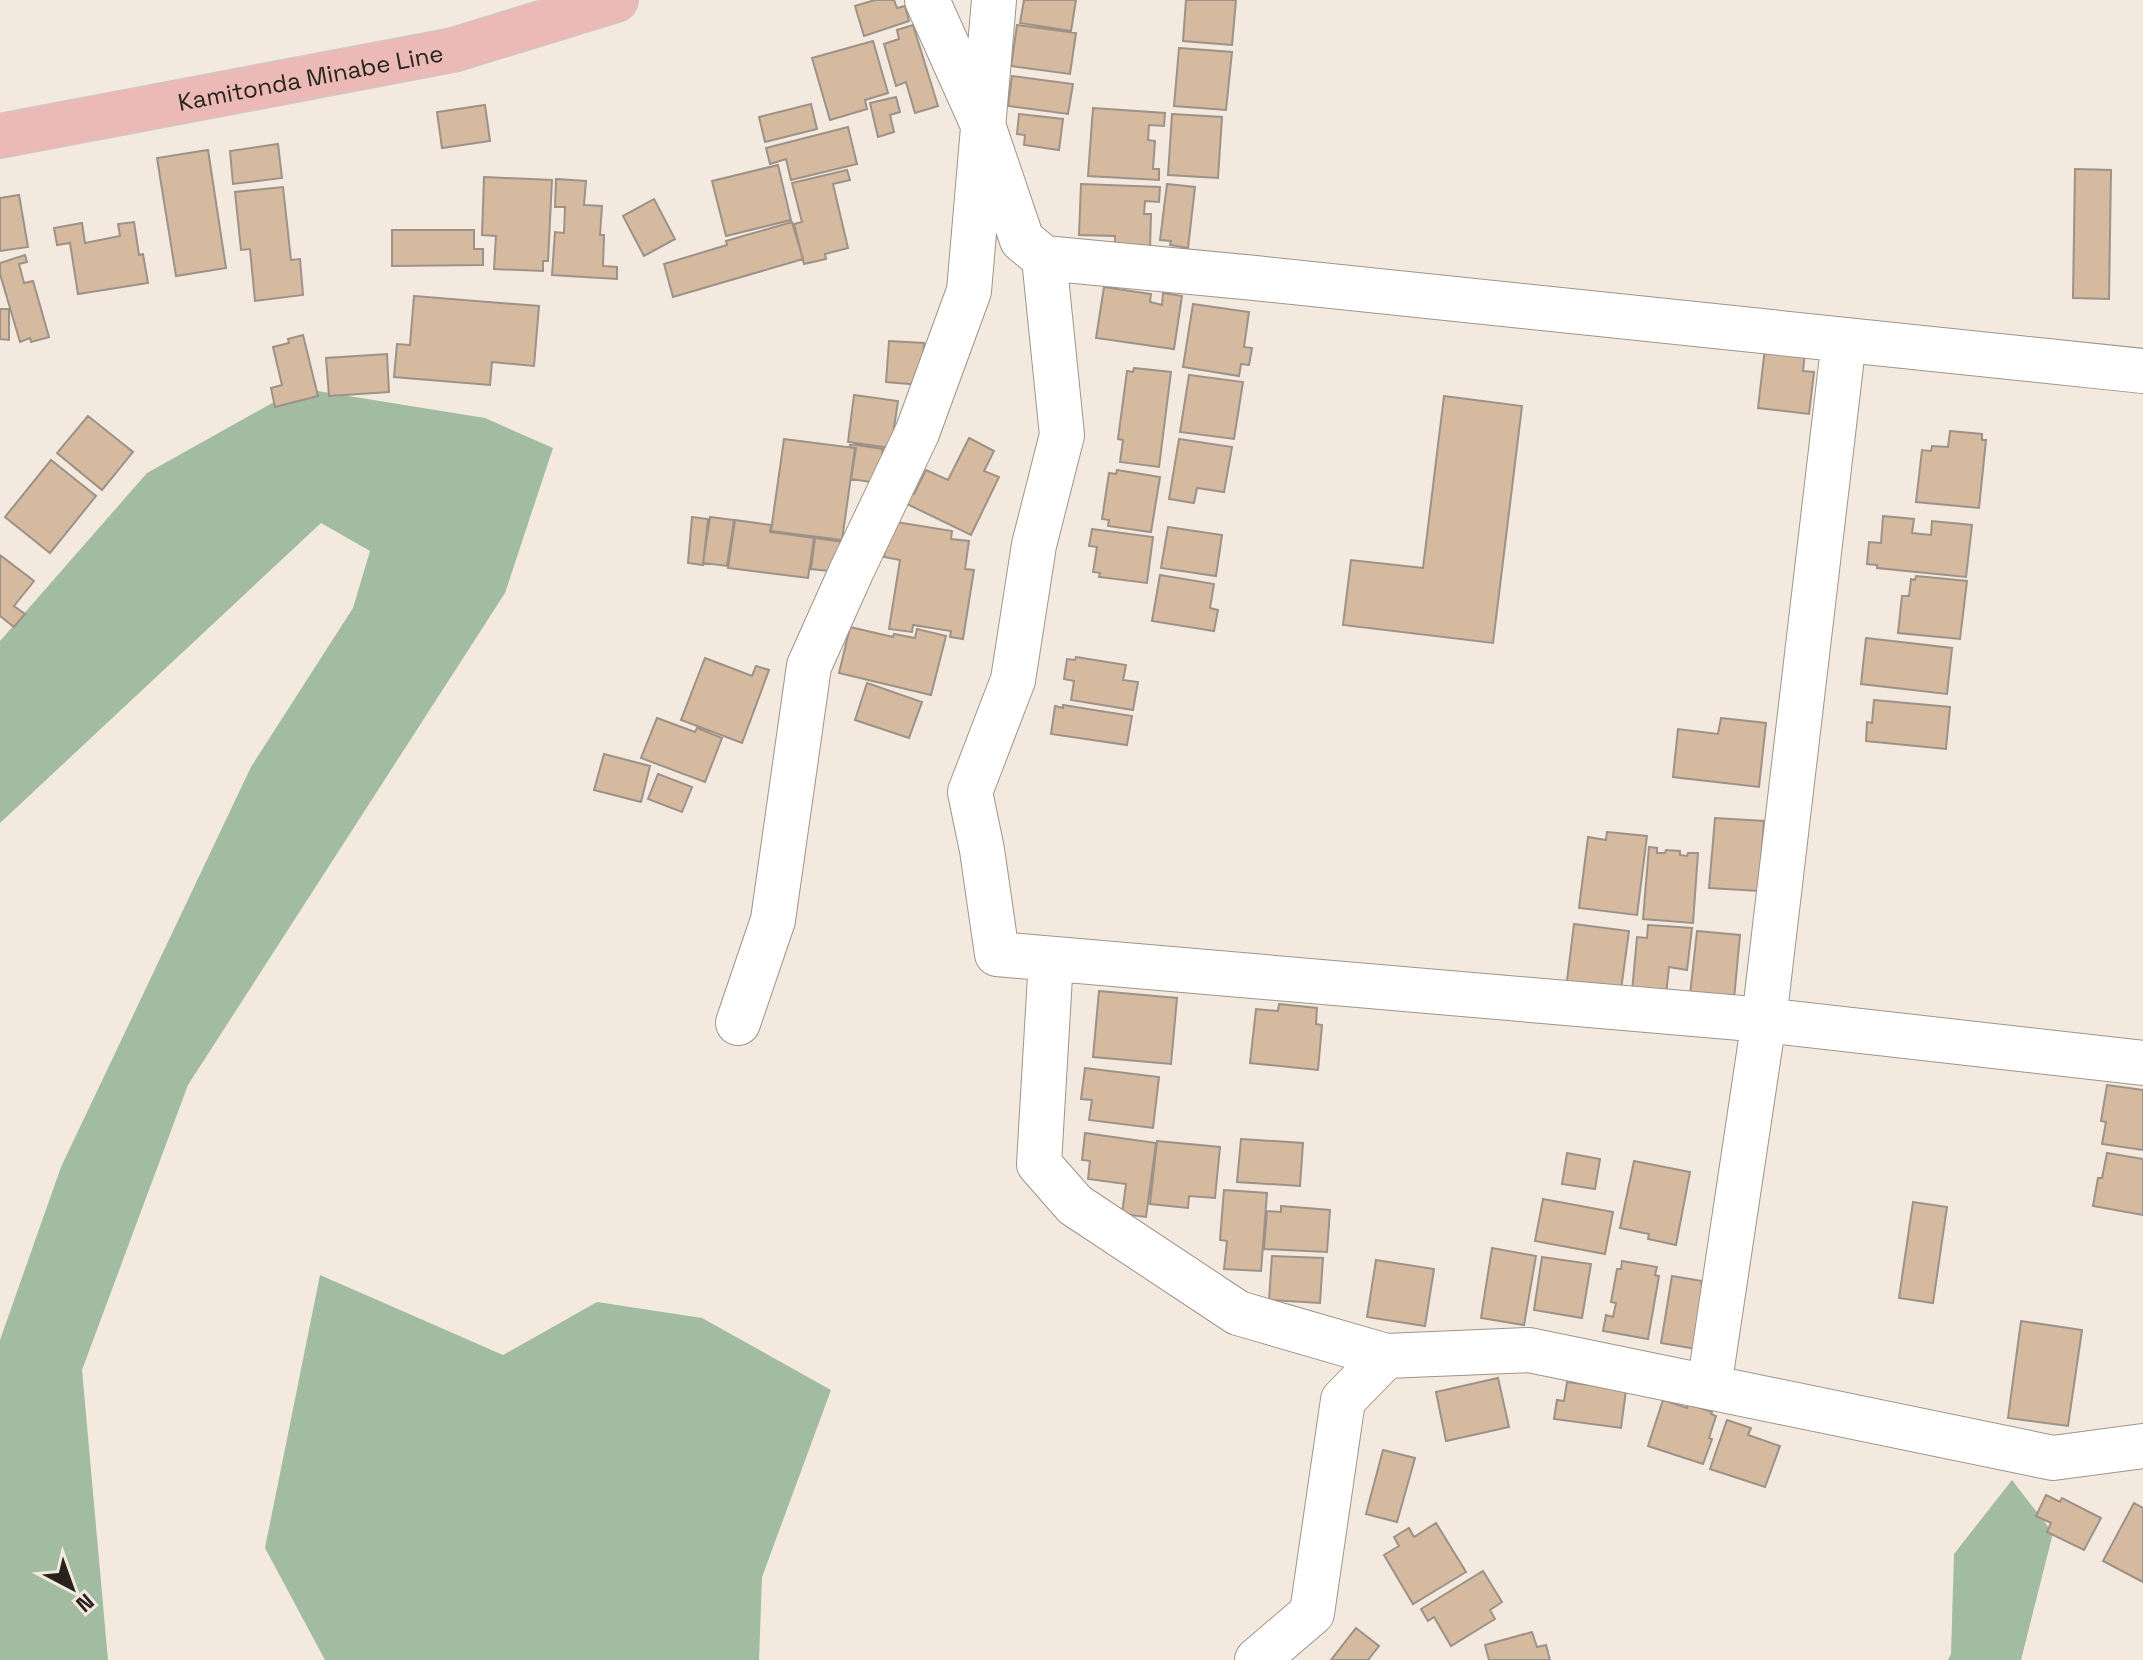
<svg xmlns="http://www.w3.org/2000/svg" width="2143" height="1660" font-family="'Space Grotesk',sans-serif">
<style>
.forest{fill:#a1bca1}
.building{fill:#d6baa0;stroke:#9d9288;stroke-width:2}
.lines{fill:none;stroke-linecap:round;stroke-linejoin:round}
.minor-casing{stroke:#9f948a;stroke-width:46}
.major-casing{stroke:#cbcac9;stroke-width:46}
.minor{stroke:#fff;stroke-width:44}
.major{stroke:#ebbab6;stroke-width:44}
.labels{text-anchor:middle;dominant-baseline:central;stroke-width:6;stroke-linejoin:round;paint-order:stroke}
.street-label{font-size:24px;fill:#27231f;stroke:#f4e9de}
</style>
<rect width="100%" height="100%" fill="#f4e9de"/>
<path class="forest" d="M299,388L485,418L553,448L505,593L188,1085L82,1370L108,1660H0V1340L61,1167L251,767L353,608L370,551L321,523L0,823V641L147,473Z
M320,1275L503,1355L597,1302L702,1318L831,1390L762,1577L759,1660H325L265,1548Z
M2012,1480L2053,1533L2021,1660H1948L1951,1654L1954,1554Z"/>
<path class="building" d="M875,0H894L897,8L905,6L909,21L864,36L855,6Z
M1024,0H1076L1071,31L1020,23Z
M1186,0H1236L1232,45L1183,41Z
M913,25L938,106L915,113L906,82L896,86L884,44L899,39L897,30Z
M1017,25L1076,33L1070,74L1011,66Z
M873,41L888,93L865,100L867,109L830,120L812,58Z
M1179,48L1232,52L1226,110L1174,106Z
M1012,76L1073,84L1068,114L1008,106Z
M896,97L900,112L890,115L894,132L878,137L870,103Z
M811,104L817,129L765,142L759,117Z
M485,105L490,141L442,148L437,112Z
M1093,108L1165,113L1164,126L1149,125L1148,140L1155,141L1153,169H1159V180L1088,176Z
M1019,114L1063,119L1059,150L1024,145L1025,135L1017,134Z
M1172,114L1222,117L1218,178L1168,175Z
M848,127L857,164L791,180L786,159L770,164L766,148Z
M278,144L282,178L233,184L230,151Z
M208,150L226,268L176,276L157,158Z
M778,165L791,220L726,236L712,181Z
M2075,169L2111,170L2109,299L2073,298Z
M847,170L850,180L833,184L848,248L825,254L826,259L804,264L794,224L802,222L792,183Z
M484,177L552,180L548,261H543V271L494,269L496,236L482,235Z
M556,179L586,181L584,205L602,206L600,235H604L603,266L617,267V279L552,275L555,232L564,233L565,207H555Z
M1081,184L1160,187L1159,202L1145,201L1144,214H1151L1150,249L1115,247V236L1079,235Z
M1167,184L1195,187L1188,248L1170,245L1171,241L1160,240Z
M283,187L291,260L300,259L303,295L255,301L250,249L241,250L235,192Z
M19,195L28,247L0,251V198Z
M654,199L675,239L644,256L623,216Z
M134,222L139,255L143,254L148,283L78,294L70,243L57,245L54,228L82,223L85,243L120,236L118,224Z
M792,222L803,259L673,297L664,264L727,245L726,241Z
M392,230H474V249H483V265L392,266Z
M25,255L27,262L19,264L24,283L33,281L49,337L31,342L30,338L20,342L0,274V263Z
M1104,287L1151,294L1150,302L1162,305L1163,293L1182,296L1174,349L1096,338Z
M414,296L539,306L534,366L492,362L490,385L394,377L397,344L410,345Z
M1193,304L1249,312L1244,347L1252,348L1249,365L1241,364L1239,376L1183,367Z
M0,309H9V340L0,339Z
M303,335L318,396L275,407L271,388L282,385L273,347L289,343L288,339Z
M889,341L924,343L921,385L886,382Z
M1765,348L1805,352L1803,371L1814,372L1809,414L1758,408Z
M387,354L389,392L329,396L326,358Z
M1134,368L1171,372L1159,467L1120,462L1123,440L1118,439L1127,371L1133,372Z
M1189,375L1243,382L1234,439L1180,432Z
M854,395L898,401L891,448L848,442Z
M1444,396L1522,406L1493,643L1343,625L1351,560L1423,568Z
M88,416L133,452L102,490L57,453Z
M1950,431L1982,434V440H1986L1979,508L1916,502L1922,450L1931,451L1932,446L1948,447Z
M969,438L994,451L984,471L999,477L971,535L905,503L910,492L914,494L926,470L948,480Z
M784,439L855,448L842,540L771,531Z
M1179,439L1232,447L1224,492L1197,488L1194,503L1169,499Z
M850,444L883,449L878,483L851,479L856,448L850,447Z
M51,460L96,496L50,553L5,517Z
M1117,470L1160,477L1151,532L1108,526L1109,520L1102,519L1109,473L1116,474Z
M1883,516L1914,519L1912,533L1931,535L1932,521L1972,525L1966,577L1877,568V565L1867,564L1869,542L1881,543Z
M692,517L708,519L703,565L688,563Z
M710,517L734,520L727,566L703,563Z
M735,520L771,525L770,532L814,538L808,578L728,568Z
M896,522L952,531L951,539L969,541L965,569L974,570L963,639L950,637L951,631L913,625L912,632L889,629L900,560L884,557L889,523Z
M1168,527L1222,535L1216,576L1161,568Z
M1092,529L1153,537L1147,583L1099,577L1100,573L1093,572L1097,547L1089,546Z
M815,538L843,542L839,572L811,569Z
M0,555L34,581L14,606L25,614L14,627L0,616Z
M1160,575L1214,584L1210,608L1218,610L1214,631L1152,621Z
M1916,576L1967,581L1960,639L1898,633L1902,596H1909L1911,579L1915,580Z
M850,627L893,637L894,634L915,638L917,629L946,636L931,695L839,673Z
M1866,638L1952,648L1947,694L1861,684Z
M1076,657L1126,665L1123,680L1138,682L1133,710L1071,700L1074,681L1064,679L1067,659L1075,660Z
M705,658L752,676L756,666L769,670L742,743L681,720Z
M867,683L922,702L909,738L855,720Z
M1874,700L1950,707L1946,749L1866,741L1867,722L1872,723Z
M1063,705L1132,716L1127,745L1051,734L1055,706L1063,708Z
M657,718L695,732L697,728L722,738L705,782L641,758Z
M1721,718L1766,723L1759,787L1673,777L1678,729L1718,734Z
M604,754L650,766L641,802L594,790Z
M658,774L692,787L682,812L648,799Z
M1715,818L1764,821L1759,891L1709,888Z
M1607,832L1647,836L1637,915L1579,908L1588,837L1606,840Z
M1649,847L1657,848V853H1665L1666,850L1680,851V855L1687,856L1688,853H1698L1693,923L1643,919Z
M1574,924L1629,931L1619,1004L1565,997Z
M1648,925L1692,928L1687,970L1669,967L1666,995L1632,992L1637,937L1647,938Z
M1697,931L1740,935L1734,999L1690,995Z
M1099,991L1177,998L1171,1064L1093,1057Z
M1279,1004L1317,1008L1316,1024L1322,1025L1318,1070L1250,1063L1256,1009L1278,1011Z
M1085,1068L1159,1077L1153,1128L1089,1120L1092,1100L1081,1099Z
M2107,1085L2143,1090V1150L2102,1144L2106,1122L2101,1121Z
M1085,1133L1156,1143L1146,1217L1122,1214L1126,1184L1088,1179L1090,1161L1082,1160Z
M1241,1139L1303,1143L1300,1186L1237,1182Z
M1157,1141L1220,1147L1215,1198L1189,1196L1188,1208L1150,1204Z
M1567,1153L1600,1159L1595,1189L1562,1184Z
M2107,1153L2143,1159V1215L2093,1206L2098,1178H2102Z
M1634,1161L1690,1172L1676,1245L1648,1239L1649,1234L1620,1228Z
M1224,1190L1267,1193L1261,1271L1224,1269L1227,1241L1220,1240Z
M1543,1199L1613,1212L1605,1254L1535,1241Z
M1913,1202L1947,1207L1933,1303L1899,1298Z
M1281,1206L1330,1210L1327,1252L1264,1249L1267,1211L1281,1212Z
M1492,1248L1536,1256L1524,1325L1481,1318Z
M1272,1256L1323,1258L1320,1303L1269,1300Z
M1542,1257L1591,1264L1582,1318L1534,1310Z
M1376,1260L1434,1269L1425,1326L1367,1317Z
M1622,1261L1657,1267L1655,1275L1659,1276L1648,1339L1603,1331L1606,1315L1613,1317L1616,1303L1611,1302L1617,1269H1621Z
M1672,1276L1702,1281L1701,1284L1715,1286L1708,1351L1661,1343Z
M2021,1321L2082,1330L2068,1426L2008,1418Z
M1498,1378L1509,1427L1446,1441L1436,1392Z
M1567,1382L1626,1390L1621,1428L1554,1419L1557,1400L1564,1401Z
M1663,1400L1687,1408L1688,1404L1712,1412L1711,1414L1716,1416L1709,1438L1712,1439L1703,1464L1648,1446Z
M1727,1420L1751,1428L1748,1435L1780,1446L1765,1487L1710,1469Z
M1383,1450L1415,1458L1397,1522L1366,1514Z
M2046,1495L2060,1502L2062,1498L2101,1518L2084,1550L2047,1532L2051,1523L2036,1516Z
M2134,1503L2143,1508V1582L2103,1561Z
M1436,1523L1466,1572L1413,1604L1384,1555L1399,1546L1394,1537L1409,1528L1414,1537Z
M1483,1571L1502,1602L1490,1610L1495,1619L1451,1646L1434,1617L1428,1621L1421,1609Z
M1356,1628L1379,1646L1368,1660H1331Z
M1532,1632L1537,1647L1546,1645L1550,1660H1489L1485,1645Z"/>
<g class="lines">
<g class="minor-casing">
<path id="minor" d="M927,0L983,125L1022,240L1044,258L1255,278L2143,371
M1044,258L1062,435L1034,545L1013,680L970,792L982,850L997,954L1764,1020L2143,1063
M1051,959L1039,1164L1075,1205L1238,1313L1386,1356L1529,1350L2053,1458L2143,1446
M738,1023L773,920L809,666L851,572L917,433L969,291L994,0
M1709,1387L1764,1020L1844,340
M1257,1660L1312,1613L1343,1400L1386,1356"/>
</g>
<g class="major-casing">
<g id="major">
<path id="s1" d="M0,136L453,50L616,0"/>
</g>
</g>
<use href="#minor" class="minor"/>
<use href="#major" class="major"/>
</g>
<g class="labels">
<g class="street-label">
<text stroke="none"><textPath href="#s1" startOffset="316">Kamitonda Minabe Line</textPath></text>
</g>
</g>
<g transform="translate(72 1588) rotate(139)" stroke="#f4e9de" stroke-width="6" paint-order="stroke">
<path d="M0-6L14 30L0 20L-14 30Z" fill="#27231f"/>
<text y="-12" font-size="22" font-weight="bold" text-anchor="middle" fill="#27231f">N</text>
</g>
</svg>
